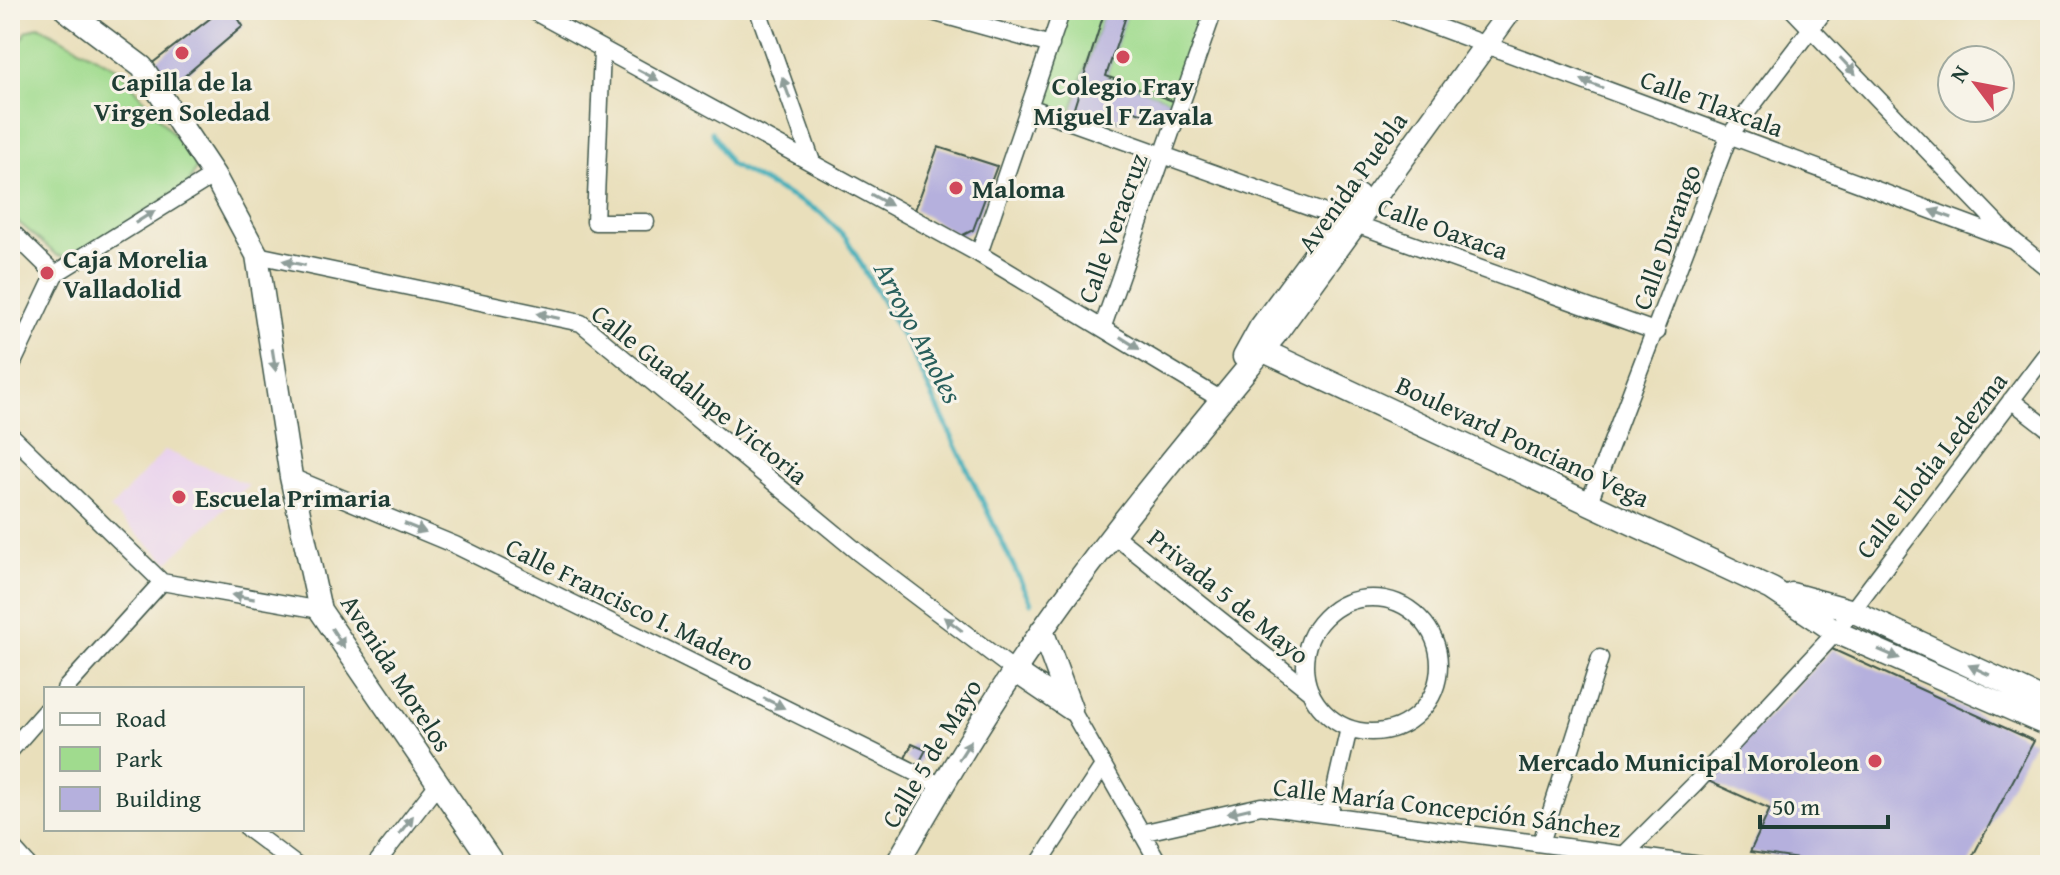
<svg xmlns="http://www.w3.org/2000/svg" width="2060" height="875" font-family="'Gentium Book Plus',serif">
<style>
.built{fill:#e9d2ed}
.green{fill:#a0db8e;stroke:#608c61;stroke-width:2}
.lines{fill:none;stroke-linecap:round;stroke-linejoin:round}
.stream{stroke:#3dadb9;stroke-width:5}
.building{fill:#b5b0dd}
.minor-casing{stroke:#3d5548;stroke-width:19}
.tertiary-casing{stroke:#3d5548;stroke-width:25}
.minor{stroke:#fff;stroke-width:16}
.tertiary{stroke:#fff;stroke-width:22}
.oneway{fill:#8f9e9a}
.poi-dot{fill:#d1495b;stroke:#f7f3e8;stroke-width:3}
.labels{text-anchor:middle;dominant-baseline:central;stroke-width:6;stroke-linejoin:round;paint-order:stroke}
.poi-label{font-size:26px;font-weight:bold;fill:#1f3d34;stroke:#f7f3e8;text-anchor:start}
.street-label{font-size:26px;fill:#1f3d34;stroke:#f7f3e8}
.water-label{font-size:28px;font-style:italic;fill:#285f5c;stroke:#f7f3e8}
</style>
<rect width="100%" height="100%" fill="#f7f3e8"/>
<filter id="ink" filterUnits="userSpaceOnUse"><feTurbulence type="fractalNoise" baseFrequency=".0125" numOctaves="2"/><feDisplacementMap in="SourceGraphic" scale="16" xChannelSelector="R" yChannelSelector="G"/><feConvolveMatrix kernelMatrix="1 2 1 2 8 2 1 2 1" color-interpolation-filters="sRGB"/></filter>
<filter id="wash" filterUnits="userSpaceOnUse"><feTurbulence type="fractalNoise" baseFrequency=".006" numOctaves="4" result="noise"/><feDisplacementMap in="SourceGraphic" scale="32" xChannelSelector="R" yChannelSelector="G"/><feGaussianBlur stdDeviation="1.8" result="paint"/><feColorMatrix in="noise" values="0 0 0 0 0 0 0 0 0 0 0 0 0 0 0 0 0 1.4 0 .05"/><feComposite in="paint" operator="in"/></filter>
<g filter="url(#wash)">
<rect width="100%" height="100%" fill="#e9dfbb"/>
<path class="built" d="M165,450L249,485L168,562L110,509Z"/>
<path class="green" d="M1063,10H1105L1068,121L1032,108Z
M1128,10H1214L1181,104L1106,76Z
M39,26L120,70L194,160L196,168L189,184L72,258L57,255L10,215V61L26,32Z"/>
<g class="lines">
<path class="stream" d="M712,132L730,164L820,212L846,238L911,351L1031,603"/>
</g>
<g id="blocks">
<path class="building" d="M81,10H105L91,27Z
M221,10H233L243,26L167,91L150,65Z
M1105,10H1128L1106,76L1181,104L1174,125L1127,108L1121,123L1074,108Z
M938,147L997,166L973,230L961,236L915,210Z
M1832,649L2034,741L1968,865H1841L1750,852L1770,809L1708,781Z
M912,744L926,750L918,765L905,758Z"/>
</g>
</g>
<g filter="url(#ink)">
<use href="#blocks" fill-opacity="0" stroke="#3d5548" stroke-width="2"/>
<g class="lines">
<g class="minor-casing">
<path id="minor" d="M531,10L979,254L1220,399
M758,10L812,162
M925,10L1051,45
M1392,10L2014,241
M1793,10L2014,241L2050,270
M10,14L12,10
M602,51L595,222H646
M1032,108L1657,332
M10,230L55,274
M979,254L1062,10
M257,255L581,323L859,553L1015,671
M55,274L214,175
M1103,326L1214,10
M10,369L55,274
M2011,400L2050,430
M10,434L162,582L320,610
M291,477L455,545L942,786
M1589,502L1729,136L1825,10
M1115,536L1311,692
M1305 665a67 67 0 1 1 134 0a67 67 0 1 1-134 0Z
M65,689L162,582
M1071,709L1160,865
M10,751L46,710
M1329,815L1349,728
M248,829L296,865
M1141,833L1261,806L1701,865
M1541,843L1600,658
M10,845L28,865
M375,865L437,785
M1038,865L1103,766
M1614,865L1695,784L1836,632L2050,349"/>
</g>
<g class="tertiary-casing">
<path id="tertiary" d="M66,10L142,67L214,175L257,255L291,477L320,610L494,865
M1251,345L1772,589L1836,632L2050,726
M1244,357L1260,328L1358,196
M1792,594L1850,610L2050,703
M1042,630L1071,709
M1015,671L1071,709
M896,865C942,786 988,707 1041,632C1113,529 1195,432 1275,335L1511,10"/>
</g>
<use href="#minor" class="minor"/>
<use href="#tertiary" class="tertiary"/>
</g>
<defs><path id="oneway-solid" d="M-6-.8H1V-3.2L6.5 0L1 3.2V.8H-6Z" transform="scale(2)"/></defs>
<g class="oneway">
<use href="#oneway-solid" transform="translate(1848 66) rotate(47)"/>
<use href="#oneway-solid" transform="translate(648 75) rotate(28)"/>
<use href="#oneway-solid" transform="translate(1592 84) rotate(-159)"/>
<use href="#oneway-solid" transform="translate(786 88) rotate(-110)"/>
<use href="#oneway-solid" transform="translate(881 200) rotate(29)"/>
<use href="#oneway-solid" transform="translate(1941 214) rotate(-160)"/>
<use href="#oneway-solid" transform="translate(145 217) rotate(-32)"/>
<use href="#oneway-solid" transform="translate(294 263) rotate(-168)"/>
<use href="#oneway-solid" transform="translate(548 316) rotate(-168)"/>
<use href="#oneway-solid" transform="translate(1130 343) rotate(32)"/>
<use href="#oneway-solid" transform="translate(274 360) rotate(81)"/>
<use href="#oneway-solid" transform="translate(415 528) rotate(22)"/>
<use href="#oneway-solid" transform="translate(243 597) rotate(-170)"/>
<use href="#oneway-solid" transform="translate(953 624) rotate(-143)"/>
<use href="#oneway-solid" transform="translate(338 638) rotate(57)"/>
<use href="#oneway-solid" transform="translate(1889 654) rotate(23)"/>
<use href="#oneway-solid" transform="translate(1979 670) rotate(-155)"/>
<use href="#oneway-solid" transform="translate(774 703) rotate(26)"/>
<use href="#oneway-solid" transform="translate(965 750) rotate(-58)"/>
<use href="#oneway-solid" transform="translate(1239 811) rotate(167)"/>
<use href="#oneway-solid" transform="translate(406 825) rotate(-52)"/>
</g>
</g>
<g class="poi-dot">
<circle cx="182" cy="53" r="8"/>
<circle cx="1123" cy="57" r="8"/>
<circle cx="956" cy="188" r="8"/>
<circle cx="47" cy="273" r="8"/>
<circle cx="179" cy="497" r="8"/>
<circle cx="1875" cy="761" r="8"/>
</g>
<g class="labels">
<g class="poi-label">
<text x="182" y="81" text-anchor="middle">Capilla de la<tspan x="182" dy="30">Virgen Soledad</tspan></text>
<text x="1123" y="85" text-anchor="middle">Colegio Fray<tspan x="1123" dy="30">Miguel F Zavala</tspan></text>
<text x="972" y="188">Maloma</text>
<text x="63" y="258">Caja Morelia<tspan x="63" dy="30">Valladolid</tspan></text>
<text x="195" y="497">Escuela Primaria</text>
<text x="1859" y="761" text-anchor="end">Mercado Municipal Moroleon</text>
</g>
<g class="street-label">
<text transform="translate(1712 103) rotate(20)">Calle Tlaxcala</text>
<text transform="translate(1352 182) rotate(-54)">Avenida Puebla</text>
<text transform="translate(1112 228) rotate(-70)">Calle Veracruz</text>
<text transform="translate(1443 228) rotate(20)">Calle Oaxaca</text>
<text transform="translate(1666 237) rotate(-70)">Calle Durango</text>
<text transform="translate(700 394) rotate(39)">Calle Guadalupe Victoria</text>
<text transform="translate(1523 441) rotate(25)">Boulevard Ponciano Vega</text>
<text transform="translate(1931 465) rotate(-52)">Calle Elodia Ledezma</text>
<text transform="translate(1229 596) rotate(39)">Privada 5 de Mayo</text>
<text transform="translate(630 604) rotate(26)">Calle Francisco I. Madero</text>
<text transform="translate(397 673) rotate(57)">Avenida Morelos</text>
<text transform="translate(931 753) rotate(-59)">Calle 5 de Mayo</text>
<text transform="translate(1447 807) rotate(7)">Calle María Concepción Sánchez</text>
</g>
<g class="water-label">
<text transform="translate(919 332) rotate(62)">Arroyo Amoles</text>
</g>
</g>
<rect width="2060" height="875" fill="none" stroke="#f7f3e8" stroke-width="40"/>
<rect x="44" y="687" width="260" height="144" fill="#f7f3e8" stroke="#a1aaa0" stroke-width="2"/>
<rect x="60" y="713" width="40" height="12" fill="#ffffff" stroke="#a1aaa0" stroke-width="2"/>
<text x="116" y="727" font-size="24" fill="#1f3d34">Road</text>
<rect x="60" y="747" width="40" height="24" fill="#a0db8e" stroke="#a1aaa0" stroke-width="2"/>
<text x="116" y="767" font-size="24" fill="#1f3d34">Park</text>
<rect x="60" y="787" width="40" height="24" fill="#b5b0dd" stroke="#a1aaa0" stroke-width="2"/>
<text x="116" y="807" font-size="24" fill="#1f3d34">Building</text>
<g transform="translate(1976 84) rotate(302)"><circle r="38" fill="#f7f3e8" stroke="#a1aaa0" stroke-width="2"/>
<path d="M0-6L14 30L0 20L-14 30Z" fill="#d1495b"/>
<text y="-12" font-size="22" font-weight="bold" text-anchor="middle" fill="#1f3d34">N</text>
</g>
<path d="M1760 815v12h128v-12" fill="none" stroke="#1f3d34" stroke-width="4"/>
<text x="1772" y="815" font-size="24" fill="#1f3d34" stroke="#f7f3e8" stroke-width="6" paint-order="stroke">50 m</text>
</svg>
